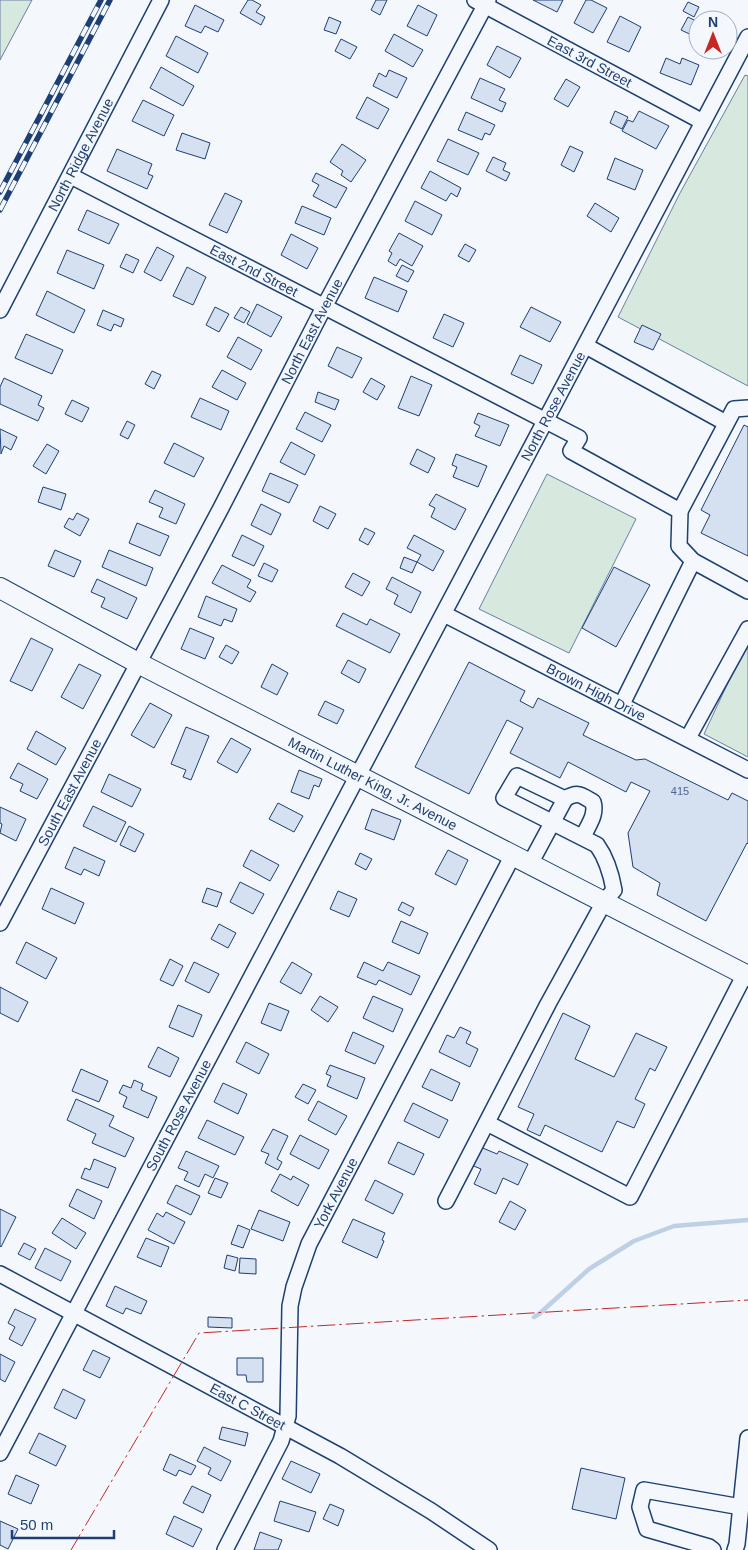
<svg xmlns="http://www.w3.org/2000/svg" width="748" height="1550" font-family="Arial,sans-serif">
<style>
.green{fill:#d7e8df;stroke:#687fa3}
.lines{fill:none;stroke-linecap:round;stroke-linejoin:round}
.stream{stroke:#bed0e5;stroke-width:4.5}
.building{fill:#d5e0f0;stroke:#1d3f73}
.minor-casing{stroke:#1d3f73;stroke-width:18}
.major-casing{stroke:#1d3f73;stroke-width:22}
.minor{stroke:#f4f7fb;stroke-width:15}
.major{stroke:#f4f7fb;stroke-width:20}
.rail-casing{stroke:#1d3f73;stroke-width:5.5}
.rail{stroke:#f4f7fb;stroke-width:4;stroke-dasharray:11;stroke-linecap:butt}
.power{stroke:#c62828;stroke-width:1;stroke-dasharray:18 4 2.5 4;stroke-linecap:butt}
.labels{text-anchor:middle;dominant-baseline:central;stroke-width:4;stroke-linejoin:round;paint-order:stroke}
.number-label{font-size:11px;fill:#4b6792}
.street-label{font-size:14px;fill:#1d3f73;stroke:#f4f7fb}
</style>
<rect width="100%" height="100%" fill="#f4f7fb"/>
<path class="green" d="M0,0H32L0,60Z
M745,75L748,76V386L618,317L680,193Z
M547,474L636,519L569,653L479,609Z
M748,640V757L704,734Z"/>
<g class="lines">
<path class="stream" d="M534,1317L539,1314L589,1269L634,1241L674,1226L748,1220"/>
</g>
<path class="building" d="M248,0H252L261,5L256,12L265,17L261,25L240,13Z
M376,0H387L380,15L371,10Z
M533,0H563L557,12Z
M586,0H591L607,8L593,33L574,23Z
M688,2L699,7L694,17L683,11Z
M195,5L224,20L218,32L205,26L201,33L185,26Z
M418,5L437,15L427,36L407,26Z
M620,16L641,27L629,52L607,42Z
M329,17L341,22L336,34L324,30Z
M688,17L698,22V38L681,30Z
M394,34L423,50L413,67L385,51Z
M176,36L208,53L198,73L166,56Z
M341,39L357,47L350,59L335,51Z
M497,46L521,58L510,78L487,65Z
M666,58L680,64L682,58L699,65L691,85L660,73Z
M161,67L194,86L183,106L150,88Z
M389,70L407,78L397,98L373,86L379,73L386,77Z
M480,78L505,89L499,100L506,103L502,112L471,98Z
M566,79L580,87L568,107L554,99Z
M367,97L389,109L378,129L356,118Z
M143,100L174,115L164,136L132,121Z
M615,111L628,117L622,129L610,123Z
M639,111L669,126L656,149L622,131L628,120L633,122Z
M466,112L495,125L490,135L485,133L482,140L458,130Z
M182,133L210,143L205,159L176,150Z
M448,139L479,153L468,175L437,161Z
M342,144L366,160L351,182L341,175L343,171L330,162Z
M570,146L583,152L574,172L561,165Z
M117,149L152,164L148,174L153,176L147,189L107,171Z
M493,157L506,163L503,170L510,173L506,181L486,171Z
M615,158L643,170L635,190L607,179Z
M430,171L461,188L457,197L451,193L446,201L421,188Z
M316,173L347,188L336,208L313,196L319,185L312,181Z
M225,193L242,201L227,233L209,225Z
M415,201L442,215L432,235L405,221Z
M595,203L619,218L611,232L587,216Z
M302,206L331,218L324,235L295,223Z
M87,210L119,224L109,244L78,230Z
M399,233L423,246L412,266L400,259L396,266L388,261L392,253L389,251Z
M291,234L318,248L307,269L281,255Z
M465,244L476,250L469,262L458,256Z
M157,247L174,256L161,281L144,272Z
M67,250L104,265L94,289L57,273Z
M126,254L139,260L133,273L120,267Z
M402,265L414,271L408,282L396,276Z
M187,267L206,277L193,305L173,296Z
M374,277L407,291L398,312L365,298Z
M47,291L85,310L74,333L36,315Z
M257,304L282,317L271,337L247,324Z
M215,307L229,314L219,332L206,325Z
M241,307L250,312L244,323L234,318Z
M531,307L561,322L550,342L520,327Z
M103,310L124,319L121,327L114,324L111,331L97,325Z
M444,314L464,323L453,347L433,338Z
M642,325L661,334L653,350L634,342Z
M26,334L63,350L52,374L15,358Z
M238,337L262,350L251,370L227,357Z
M337,347L362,358L352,378L328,366Z
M520,355L542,365L533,384L511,374Z
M222,370L246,383L237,400L212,387Z
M152,371L161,375L154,389L145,384Z
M411,376L432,385L419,416L398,408Z
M4,378L42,396L38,405L44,408L38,421L0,404V387Z
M371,378L385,386L377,400L363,392Z
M318,392L339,400L335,410L315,402Z
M200,398L229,411L221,430L191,417Z
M72,400L89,408L82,422L65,414Z
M305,412L331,425L322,442L296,429Z
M478,413L509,425L500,446L475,436L480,426L474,423Z
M127,421L135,425L128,439L120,435Z
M744,425L748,427V556L701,533L710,515L701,510Z
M0,429L17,437L11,450L4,446L1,454Z
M291,442L315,455L305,475L280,462Z
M174,443L204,458L194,477L164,463Z
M47,444L59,451L46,474L33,466Z
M417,449L435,458L428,473L410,464Z
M456,454L487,466L478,487L453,477L457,467L452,465Z
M270,473L298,485L289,503L262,491Z
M43,487L66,494L61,510L38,502Z
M155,490L185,504L176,524L159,517L163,508L149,502Z
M436,494L466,509L455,530L431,517L435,508L429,505Z
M261,504L281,514L271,535L251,525Z
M320,506L336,514L328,529L313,521Z
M77,513L89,519L80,536L64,527L69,518L73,520Z
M137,523L169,536L160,556L129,543Z
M365,528L375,533L368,545L359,540Z
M242,535L264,546L254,566L232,556Z
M414,535L444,551L433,571L417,562L421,555L407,548Z
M55,550L81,561L74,577L48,566Z
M109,550L153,568L146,586L102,567Z
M404,557L417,562L412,573L400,568Z
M264,563L278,570L272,582L258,576Z
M222,565L251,580L247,587L256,592L250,602L212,583Z
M614,567L650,585L616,647L582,628Z
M353,573L370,582L362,596L345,587Z
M392,577L421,592L411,613L394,604L398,595L386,589Z
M97,579L137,598L127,619L101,607L105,598L91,592Z
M206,596L237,609L232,622L224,619L221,626L198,617Z
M343,613L367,625L370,619L400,634L390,653L336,626Z
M190,628L214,638L205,659L181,649Z
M31,638L53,649L32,691L10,681Z
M226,645L239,652L232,664L219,657Z
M348,660L366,669L359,683L341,673Z
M469,662L525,691L520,701L533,708L538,698L589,723L583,735L591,739L636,760L645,759L728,800L732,793L748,801V844L747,843L706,921L657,895L660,883L633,867L628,833L650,791L631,782L626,792L568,762L560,778L510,753L523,728L507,720L469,794L415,767Z
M79,664L101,675L83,709L61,697Z
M272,664L288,673L277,695L261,687Z
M325,701L344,710L337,724L318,715Z
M150,703L172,715L154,748L131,735Z
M186,727L209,736L191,780L183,777L186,770L171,764Z
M36,731L66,748L56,765L27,749Z
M231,738L251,749L237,773L217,762Z
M18,763L48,779L37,799L20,791L23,784L10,778Z
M299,770L322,779L319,787L314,785L309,799L291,792Z
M109,774L141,789L132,807L101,792Z
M278,803L303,816L294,832L269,819Z
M93,806L126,822L116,842L83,826Z
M0,807L26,819L16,841L0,833L2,824L0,823Z
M372,809L401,820L394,840L365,829Z
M129,826L144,834L135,852L120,845Z
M74,847L105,861L99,876L84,869L81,875L65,868Z
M251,850L279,865L270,881L243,866Z
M448,850L468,860L456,885L435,874Z
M360,853L372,859L366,870L355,864Z
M240,882L264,894L253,914L230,902Z
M51,888L84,903L75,924L42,909Z
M207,888L222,893L217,907L202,902Z
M338,891L357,899L349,917L330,909Z
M402,902L414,908L410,916L398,910Z
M401,921L428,933L419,954L392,942Z
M219,924L236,933L228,948L211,939Z
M26,942L57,958L46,979L16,963Z
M170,959L183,966L173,986L160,980Z
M194,962L219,974L209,993L185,981Z
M292,962L312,974L301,994L280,982Z
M364,962L383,971L388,962L420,976L411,995L379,980L376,985L357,977Z
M0,987L28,1002L18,1022L0,1013Z
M320,996L338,1007L328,1022L311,1010Z
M373,996L403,1009L393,1032L363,1018Z
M269,1003L289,1011L281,1031L261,1023Z
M178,1005L202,1015L193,1037L169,1027Z
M563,1013L590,1026L575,1059L614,1077L636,1033L667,1047L655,1071L650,1068L635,1099L645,1104L634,1128L617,1121L602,1152L545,1125L540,1136L527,1130L534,1114L518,1107Z
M460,1027L471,1032L466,1043L478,1049L470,1067L439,1052L447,1035L454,1038Z
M353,1032L384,1046L375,1064L345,1051Z
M246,1042L269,1054L259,1074L236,1062Z
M158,1047L179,1058L170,1077L148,1067Z
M330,1065L365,1078L357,1099L327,1086L331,1076L326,1074Z
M81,1069L108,1081L99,1102L72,1091Z
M431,1069L460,1083L452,1101L422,1087Z
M134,1080L143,1084L141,1090L157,1097L148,1118L123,1107L127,1097L119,1093L123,1085L131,1088Z
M223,1083L247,1094L238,1114L214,1102Z
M303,1084L316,1090L308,1104L295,1097Z
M76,1099L114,1116L109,1126L134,1138L125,1157L92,1143L96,1134L67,1120Z
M318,1101L347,1116L336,1135L308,1120Z
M413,1103L448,1120L439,1138L404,1121Z
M207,1120L244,1137L235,1155L198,1138Z
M273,1129L288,1136L277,1159L282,1162L278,1170L265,1163L269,1154L261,1151Z
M300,1135L329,1150L319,1169L290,1154Z
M398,1142L424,1154L414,1175L388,1163Z
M478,1146L497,1154L499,1151L528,1164L518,1185L503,1178L496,1194L474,1184L481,1169L469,1164Z
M186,1151L219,1166L213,1178L205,1174L199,1187L184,1180L188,1172L178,1168Z
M94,1159L116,1168L108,1188L81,1178L85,1168L90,1170Z
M280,1174L291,1180L293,1176L309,1185L298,1206L271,1191Z
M215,1178L228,1183L221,1198L208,1193Z
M375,1180L403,1194L393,1214L365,1200Z
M176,1185L200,1196L191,1215L167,1203Z
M77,1189L102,1201L94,1219L69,1206Z
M510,1201L526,1210L515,1230L499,1222Z
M0,1209L16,1217L1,1247L0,1246Z
M259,1210L290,1222L283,1241L251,1229Z
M166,1212L185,1222L174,1244L148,1230L157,1213L163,1217Z
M62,1218L86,1233L76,1249L52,1233Z
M353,1219L385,1233L382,1240L384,1241L377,1258L342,1242Z
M238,1225L250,1230L243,1248L231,1244Z
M146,1238L169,1247L161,1267L137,1257Z
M24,1243L36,1249L30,1260L18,1254Z
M45,1248L71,1261L61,1281L35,1268Z
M227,1255L238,1258L235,1271L224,1268Z
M240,1258L256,1259V1274L239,1273Z
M115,1286L147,1301L141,1314L126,1308L123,1314L106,1306Z
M15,1309L36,1319L22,1346L9,1339L15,1327L8,1323Z
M208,1317L232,1318V1328L208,1327Z
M93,1350L110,1358L100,1378L83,1370Z
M0,1354L15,1362L5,1382L0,1379Z
M237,1358H263V1382H247L246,1375H237Z
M63,1389L85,1400L76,1419L54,1408Z
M222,1427L248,1433L245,1446L219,1439Z
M39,1433L66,1446L56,1466L29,1453Z
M204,1447L231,1461L221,1481L208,1474L211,1468L197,1461Z
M170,1454L196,1466L191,1475L179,1470L176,1476L163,1470Z
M291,1461L320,1474L311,1493L282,1479Z
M581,1468L625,1478L616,1519L572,1509Z
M16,1475L39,1485L31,1504L8,1494Z
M192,1486L211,1495L203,1513L183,1503Z
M280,1501L316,1512L309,1532L274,1521Z
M330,1504L344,1510L338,1526L323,1519Z
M174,1516L202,1529L193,1547L166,1534Z
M0,1521L18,1529L8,1549L0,1545Z
M260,1532L282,1540L278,1550H254Z"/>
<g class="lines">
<g class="minor-casing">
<g id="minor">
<path id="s1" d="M475,0L703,122"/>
<path id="s2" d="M71,176L579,438L571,451L680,511L679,546L693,561L748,591"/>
<path id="s3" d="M0,310L161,0"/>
<path d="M586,346L726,423"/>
<path d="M680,511L734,409L748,408"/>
<path id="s4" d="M444,614L748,770"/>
<path d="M622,704L693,561"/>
<path d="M688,738L748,629"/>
<path d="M530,864L565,799C578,791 581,795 593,802C597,815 588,825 583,837"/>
<path id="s5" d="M0,923L221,508L324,307L488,0"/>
<path d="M487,1123L630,1197L745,974"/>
<path d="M446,1201L548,1004L604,902L614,890C611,873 607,859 597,845L504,798L517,776L565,799"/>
<path id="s6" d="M0,1274L340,1456L431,1511L489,1550"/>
<path id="s7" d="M0,1453L748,37"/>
<path id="s8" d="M225,1550L281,1441L288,1416L290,1306L294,1287L309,1244L513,855"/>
<path d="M713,1550L709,1547L647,1529L640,1507L644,1490L741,1507"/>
<path d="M735,1550L737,1544L748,1438"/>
</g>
</g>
<g class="major-casing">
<g id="major">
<path id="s9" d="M0,588L138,663L748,976"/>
</g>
</g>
<use href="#minor" class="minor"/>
<use href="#major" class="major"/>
<g class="rail-casing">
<path id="rail" d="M0,192L101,0
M0,210L110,0"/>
</g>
<use href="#rail" class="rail"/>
<path class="power" d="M71,1550L199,1333L748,1300"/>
</g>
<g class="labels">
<g class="number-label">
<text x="680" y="791">415</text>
</g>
<g class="street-label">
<text stroke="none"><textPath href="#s1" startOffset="130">East 3rd Street</textPath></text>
<text stroke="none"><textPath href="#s3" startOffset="175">North Ridge Avenue</textPath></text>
<text stroke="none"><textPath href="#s2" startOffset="206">East 2nd Street</textPath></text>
<text stroke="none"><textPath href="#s5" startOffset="669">North East Avenue</textPath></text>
<text stroke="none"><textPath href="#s7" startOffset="1184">North Rose Avenue</textPath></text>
<text stroke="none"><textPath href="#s4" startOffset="171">Brown High Drive</textPath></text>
<text stroke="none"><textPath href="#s9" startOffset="421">Martin Luther King, Jr. Avenue</textPath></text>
<text stroke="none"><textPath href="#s5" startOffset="148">South East Avenue</textPath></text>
<text stroke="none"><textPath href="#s7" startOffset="382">South Rose Avenue</textPath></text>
<text stroke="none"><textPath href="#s8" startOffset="381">York Avenue</textPath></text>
<text stroke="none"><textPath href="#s6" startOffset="281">East C Street</textPath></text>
</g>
</g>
<g transform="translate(713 35)"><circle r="24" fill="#f4f7fb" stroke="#9eadc5"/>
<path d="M0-4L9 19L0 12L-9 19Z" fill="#c62828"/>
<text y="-8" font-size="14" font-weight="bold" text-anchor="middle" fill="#1d3f73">N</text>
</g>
<path d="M12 1530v8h102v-8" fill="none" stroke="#1d3f73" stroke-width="2.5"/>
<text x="20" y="1530" font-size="15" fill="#1d3f73" stroke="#f4f7fb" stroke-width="4" paint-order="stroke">50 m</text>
</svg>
